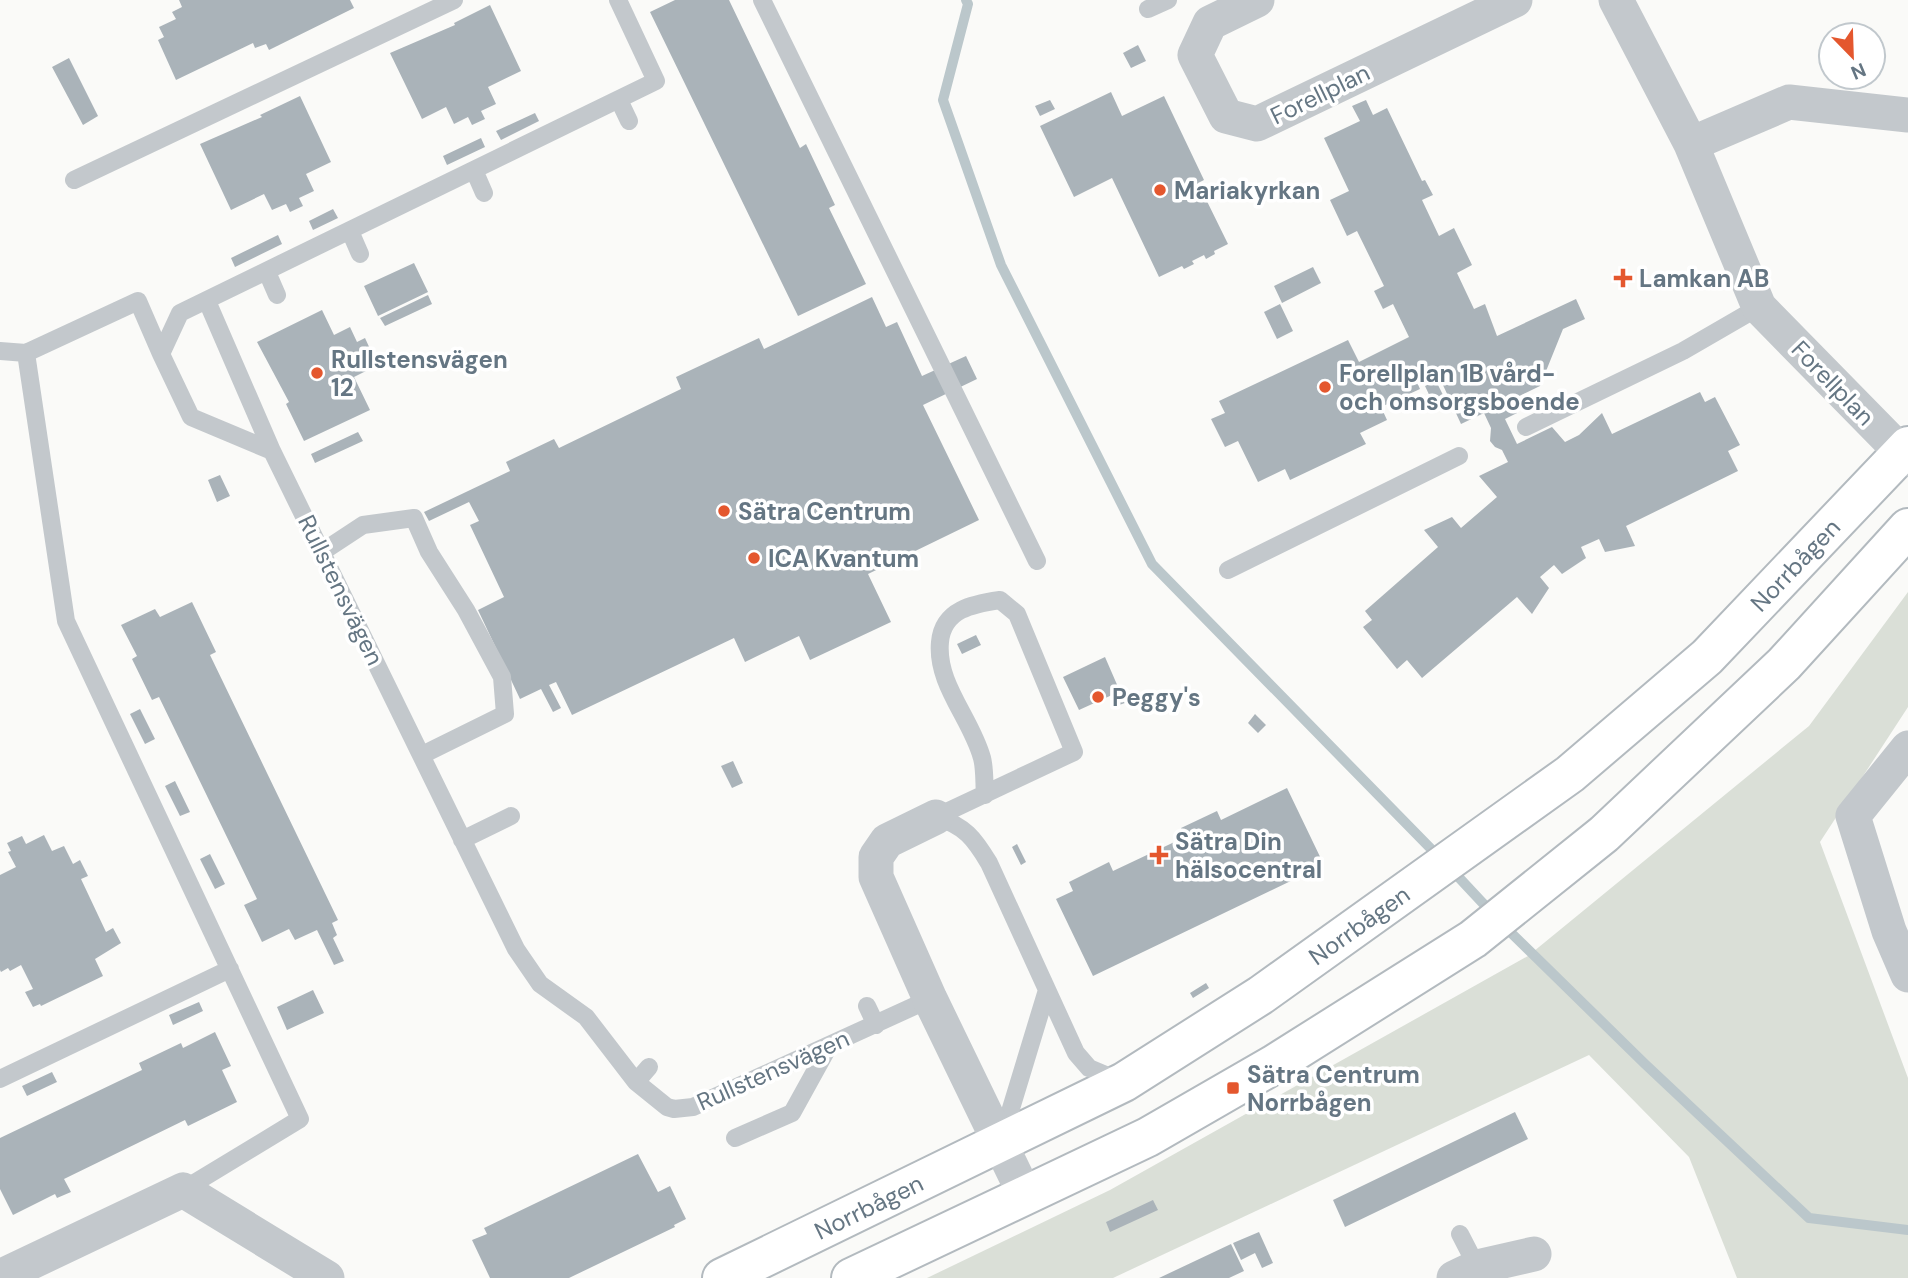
<svg xmlns="http://www.w3.org/2000/svg" width="1908" height="1278" font-family="'DM Sans',sans-serif">
<style>
.green{fill:#dadfd7}
.lines{fill:none;stroke-linecap:round;stroke-linejoin:round}
.stream{stroke:#bbc7cb;stroke-width:10}
.building{fill:#aab3b9}
.secondary-casing{stroke:#b3babf;stroke-width:42}
.lane{stroke:#c3c8cc;stroke-width:18}
.street{stroke:#c3c8cc;stroke-width:35}
.secondary{stroke:#fff;stroke-width:38}
.poi-dot{fill:#e4572e;stroke:#fff;stroke-width:2.5}
.labels{text-anchor:middle;dominant-baseline:central;stroke-width:7;stroke-linejoin:round;paint-order:stroke}
.street-label{font-size:24px;fill:#657683;stroke:#fff}
.poi-label{font-size:24px;font-weight:bold;fill:#657683;stroke:#fff;text-anchor:start}
</style>
<rect width="100%" height="100%" fill="#fafaf8"/>
<path class="green" d="M1908,592V707L1820,842L1908,1078V1278H1737L1689,1157L1589,1055L1113,1278H927L1110,1190L1528,956L1809,726Z"/>
<g class="lines">
<path class="stream" d="M966,0L968,4L943,100L1001,265L1152,564L1439,857
M1450,868L1492,913
M1502,924L1645,1064L1809,1218L1908,1230"/>
</g>
<path class="building" d="M179,0H350L354,8L269,50L266,44L255,48L253,43L176,80L158,40L164,37L159,27L176,19L172,12L182,7Z
M675,0H729L800,148L806,144L835,205L829,208L866,284L798,316L650,12Z
M490,5L521,71L488,87L496,104L481,111L485,119L472,125L468,117L454,124L446,107L422,119L390,53L455,25L454,23Z
M1138,45L1146,61L1131,68L1123,53Z
M69,58L98,116L83,125L52,67Z
M1111,92L1122,116L1164,96L1204,180L1198,183L1228,244L1214,251L1215,254L1206,259L1204,255L1192,261L1194,264L1184,269L1182,266L1159,277L1112,178L1074,197L1040,126Z
M300,96L331,162L306,174L314,191L299,198L303,206L290,212L286,204L272,210L264,194L231,210L200,144L262,117L260,115Z
M1050,100L1055,109L1040,116L1035,106Z
M1366,100L1373,115L1387,108L1422,181L1425,180L1433,195L1422,200L1439,236L1454,228L1472,265L1457,273L1474,309L1485,304L1497,336L1576,299L1585,319L1563,329L1540,386L1511,400L1517,413L1505,419L1517,444L1552,427L1565,442L1579,435L1602,413L1612,434L1700,392L1705,402L1715,397L1740,445L1728,451L1738,471L1626,526L1635,546L1605,552L1599,539L1581,547L1586,558L1562,574L1554,565L1540,577L1549,588L1532,614L1517,597L1422,678L1407,660L1397,669L1363,627L1372,620L1365,611L1438,547L1424,530L1452,517L1461,528L1497,497L1479,476L1508,462L1502,450L1495,447L1490,441L1491,428L1484,413L1461,424L1436,370L1416,380L1420,389L1381,407L1387,420L1360,433L1366,444L1290,480L1285,469L1258,482L1238,441L1225,447L1211,419L1225,413L1219,401L1348,340L1359,362L1409,337L1393,304L1383,309L1374,291L1384,286L1357,231L1347,236L1330,200L1349,191L1324,138L1360,121L1352,106Z
M535,113L539,121L501,140L496,131Z
M481,138L485,147L447,165L443,156Z
M333,209L338,218L313,230L309,221Z
M278,235L282,244L235,267L231,258Z
M414,263L428,292L378,316L364,286Z
M1313,267L1321,283L1282,303L1274,286Z
M428,295L432,304L385,326L380,318Z
M872,297L886,327L897,322L922,376L966,356L977,379L923,405L979,520L868,574L891,622L810,660L799,636L745,662L734,638L572,715L556,682L549,685L561,708L553,712L541,689L520,699L478,610L504,597L470,525L479,521L469,502L429,521L424,512L510,471L506,462L554,439L559,448L681,389L676,377L759,338L764,349Z
M1280,304L1293,331L1277,339L1264,312Z
M322,310L334,335L350,327L357,342L365,338L371,351L363,354L370,369L354,377L370,410L304,441L286,404L289,402L257,342Z
M1436,381L1444,397L1433,403L1425,386Z
M358,432L363,441L315,463L311,454Z
M220,475L230,496L217,502L208,480Z
M192,602L216,652L210,655L338,920L332,923L337,935L333,938L344,961L334,965L317,930L295,940L289,929L262,942L244,905L257,899L159,697L152,700L132,659L137,656L121,625L155,609L160,617Z
M976,635L981,645L962,654L957,644Z
M1105,657L1125,703L1116,706L1112,695L1079,710L1063,677Z
M140,709L155,739L145,744L130,714Z
M1255,714L1266,725L1258,733L1248,723Z
M733,761L743,783L732,788L721,766Z
M175,781L190,812L180,816L165,786Z
M1287,788L1324,865L1093,976L1056,899L1073,891L1069,882L1109,862L1113,871L1185,837L1181,828L1217,811L1221,820Z
M44,835L52,851L64,846L73,864L80,860L88,876L81,879L106,932L113,928L121,943L95,959L103,976L41,1006L40,1004L33,1007L25,992L33,989L21,965L10,971L8,968L1,972L0,970V875L16,867L8,852L11,851L7,843L22,836L26,844Z
M1017,844L1026,862L1021,865L1012,847Z
M210,854L225,884L215,889L200,859Z
M1206,983L1209,988L1193,998L1190,993Z
M313,990L324,1013L287,1030L277,1007Z
M199,1002L203,1011L173,1025L169,1015Z
M215,1032L231,1066L222,1070L237,1102L188,1126L185,1120L64,1179L71,1192L57,1198L55,1194L13,1215L0,1189V1138L142,1070L139,1063L181,1043L183,1048Z
M52,1072L57,1082L27,1096L22,1086Z
M1276,1100L1278,1106L1262,1114L1259,1108Z
M1515,1112L1528,1139L1345,1227L1333,1200Z
M638,1154L658,1192L670,1186L686,1219L674,1225L675,1227L569,1278H490L472,1240L487,1234L484,1228Z
M1153,1200L1158,1210L1110,1232L1106,1222Z
M1259,1232L1273,1263L1262,1268L1255,1253L1241,1260L1233,1243Z
M1231,1244L1244,1271L1229,1278H1159Z"/>
<g class="lines">
<g class="secondary-casing">
<g id="secondary">
<path id="s1" d="M722,1278L1124,1082L1261,995L1570,774L1707,657L1908,446"/>
<path d="M851,1278L1148,1137L1273,1065L1473,939L1604,834L1784,664L1908,528"/>
</g>
</g>
<path class="lane" d="M762,0L1037,561
M1148,9L1168,0
M619,100L629,121
M474,170L484,193
M74,180L454,0
M350,231L360,254
M267,272L277,295
M207,301L272,451L516,949L540,984L586,1017L636,1082L667,1107L674,1109L693,1107L930,999
M0,351L26,353L66,621L300,1119L183,1190
M26,353L138,301L161,354
M1526,427L1683,351L1759,307
M272,451L191,417L161,354L180,313L656,81L618,0
M322,552L363,525L414,518L429,552L466,610L502,677L505,714L422,755
M1228,570L1459,456
M936,817L1074,752L1017,614L1000,600C973,604 943,609 940,642C936,684 971,718 982,758C985,769 984,783 985,795
M936,817C965,826 974,838 989,863L1076,1053L1089,1068L1120,1081
M462,840L511,816
M867,1006L876,1025
M0,1079L230,969
M636,1082L649,1067
M735,1138L792,1113L829,1046
M1002,1138L1047,990
M1460,1234L1477,1267"/>
<path class="street" d="M1257,0L1210,23L1195,55L1226,116L1257,124L1515,0
M1616,0L1691,144L1759,307L1908,459
M1691,144L1789,102L1908,115
M1908,748L1853,816L1889,931L1908,975
M936,817L887,841L876,857V877L930,999L1025,1195
M0,1277L183,1190L327,1278
M1454,1278L1477,1267L1534,1254"/>
<use href="#secondary" class="secondary"/>
</g>
<g class="poi-dot">
<circle cx="1160" cy="190" r="7"/>
<path d="M1619.5 267.5h7v7h7v7h-7v7h-7v-7h-7v-7h7z"/>
<circle cx="317" cy="373" r="7"/>
<circle cx="1325" cy="387" r="7"/>
<circle cx="724" cy="511" r="7"/>
<circle cx="754" cy="558" r="7"/>
<circle cx="1098" cy="697" r="7"/>
<path d="M1155.5 844.5h7v7h7v7h-7v7h-7v-7h-7v-7h7z"/>
<rect x="1226" y="1081" width="14" height="14" rx="3.5"/>
</g>
<g class="labels">
<g class="street-label">
<text transform="translate(1320 94) rotate(-26)">Forellplan</text>
<text transform="translate(1833 383) rotate(46)">Forellplan</text>
<text stroke="none"><textPath href="#s1" startOffset="1297">Norrbågen</textPath></text>
<text transform="translate(341 590) rotate(64)">Rullstensvägen</text>
<text stroke="none"><textPath href="#s1" startOffset="730">Norrbågen</textPath></text>
<text transform="translate(773 1070) rotate(-24)">Rullstensvägen</text>
<text stroke="none"><textPath href="#s1" startOffset="163">Norrbågen</textPath></text>
</g>
<g class="poi-label">
<text x="1174" y="190">Mariakyrkan</text>
<text x="1639" y="278">Lamkan AB</text>
<text x="331" y="359">Rullstensvägen<tspan x="331" dy="28">12</tspan></text>
<text x="1339" y="373">Forellplan 1B vård-<tspan x="1339" dy="28">och omsorgsboende</tspan></text>
<text x="738" y="511">Sätra Centrum</text>
<text x="768" y="558">ICA Kvantum</text>
<text x="1112" y="697">Peggy's</text>
<text x="1175" y="841">Sätra Din<tspan x="1175" dy="28">hälsocentral</tspan></text>
<text x="1247" y="1074">Sätra Centrum<tspan x="1247" dy="28">Norrbågen</tspan></text>
</g>
</g>
<g transform="translate(1852 56) rotate(157)"><circle r="33" fill="#ffffff" stroke="#c1c8cd" stroke-width="2"/>
<path d="M0-5L12 26L0 18L-12 26Z" fill="#e4572e"/>
<text y="-10" font-size="19" font-weight="bold" text-anchor="middle" fill="#657683">N</text>
</g>
</svg>
